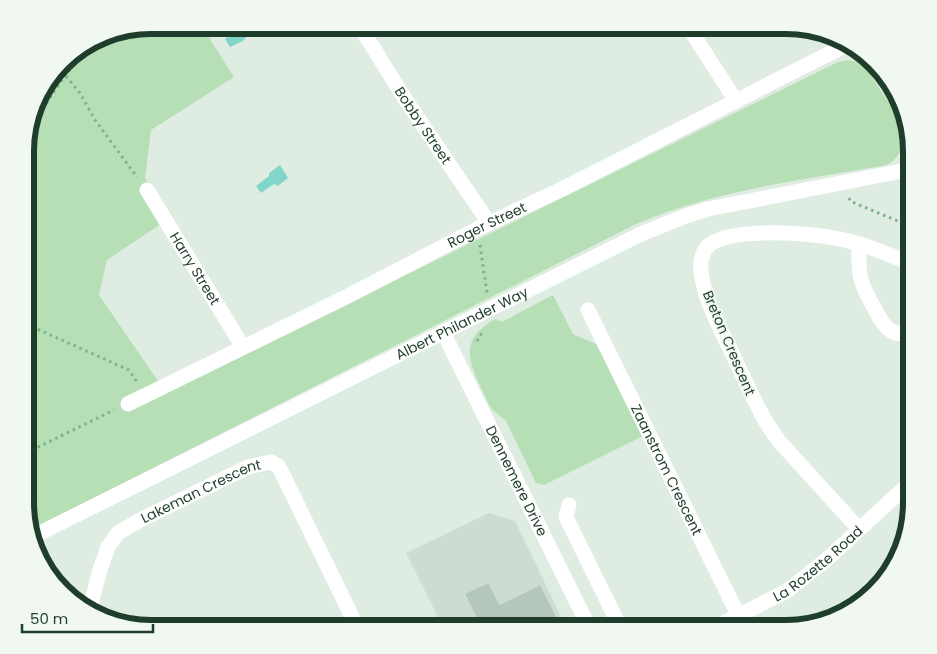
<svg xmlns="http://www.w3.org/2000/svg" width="937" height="654" font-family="Poppins,sans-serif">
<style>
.built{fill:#cddcd0}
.green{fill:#b7dfb6}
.water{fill:#82d6c9}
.building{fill:#b4c7ba;stroke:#b1c6b7}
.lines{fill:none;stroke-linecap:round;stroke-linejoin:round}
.path{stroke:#7db291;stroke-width:3;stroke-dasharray:2.5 4;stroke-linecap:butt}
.street{stroke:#fff;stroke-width:15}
.secondary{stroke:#fff;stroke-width:15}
.labels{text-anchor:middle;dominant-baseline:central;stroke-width:4;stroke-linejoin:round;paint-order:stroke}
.street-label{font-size:14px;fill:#1f3d2b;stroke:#f0f8f1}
.rim{fill:none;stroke:#1f3d2b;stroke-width:6}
</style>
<rect width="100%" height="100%" fill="#dfece2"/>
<path class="built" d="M489,513L515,521L567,629H444L406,553Z"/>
<path class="green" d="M151,25H201L234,77L151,130L145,178L170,218L107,260L99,295L158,381L122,398L128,412L838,62C849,59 856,60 865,67L905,127V143L902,150L893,161L887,165C802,180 714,190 634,225L30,530L26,519V134L42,88L68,56L110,32Z
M553,295L573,334L598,345L643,436L544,485L536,483L506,421C502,417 495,413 492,409C487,403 485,394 481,388C466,357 462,338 495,319L502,322Z"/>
<path class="water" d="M242,29L247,30V36L243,41L230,47L225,39L236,30Z
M280,165L288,178L278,186L274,184L261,193L256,186L269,176V173Z"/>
<path class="building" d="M488,584L499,606L510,629H483L466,594Z
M540,586L556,618L535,629H510L499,606Z"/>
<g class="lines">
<path class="path" d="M62,64L65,75L80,93L95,120L137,177
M26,144C40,107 66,74 91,43
M849,198L850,201L912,227
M480,245L487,293
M26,324L129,370L137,382
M477,341L483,331
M26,453L114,410"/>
<g class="street">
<path id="s1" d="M359,25L407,102L489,223"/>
<path d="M687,25L736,101"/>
<path d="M888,81L901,102"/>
<path id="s2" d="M147,190L243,347"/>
<path d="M859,244C859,256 858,268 861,279C863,288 868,296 872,304C881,321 890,342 912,330"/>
<path id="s3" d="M588,310L745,629"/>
<path id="s4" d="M443,332L590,629"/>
<path id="s5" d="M128,404L348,296L479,228L562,189L846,45"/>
<path d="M569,505L566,517L621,629"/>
<path d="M859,529L778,440L766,422C754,401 744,379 734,357C722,332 698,289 701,261C702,256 704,250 707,247C727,226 813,233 840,239C865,244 889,254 912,264"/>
<path id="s6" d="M90,609L99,573L108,547L118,533L142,519L248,467L271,462L278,466L281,471L358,629"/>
<path id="s7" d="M712,629L787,591L826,560L912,481"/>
</g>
<path class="secondary" id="s8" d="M32,537L641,234L683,217L708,209L912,169"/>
</g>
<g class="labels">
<g class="street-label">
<text stroke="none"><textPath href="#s1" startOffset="119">Bobby Street</textPath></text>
<text stroke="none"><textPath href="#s5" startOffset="401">Roger Street</textPath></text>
<text stroke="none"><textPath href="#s2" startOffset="92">Harry Street</textPath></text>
<text stroke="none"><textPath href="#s8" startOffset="480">Albert Philander Way</textPath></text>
<text transform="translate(729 343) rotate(67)">Breton Crescent</text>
<text stroke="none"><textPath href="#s3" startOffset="178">Zaanstrom Crescent</textPath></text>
<text stroke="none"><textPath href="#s4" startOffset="166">Dennemere Drive</textPath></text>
<text stroke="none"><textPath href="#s6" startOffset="175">Lakeman Crescent</textPath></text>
<text stroke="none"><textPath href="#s7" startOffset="125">La Rozette Road</textPath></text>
</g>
</g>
<path d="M0 0H937V654H0ZM151 34H786A117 117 0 0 1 903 151V503A117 117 0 0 1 786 620H151A117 117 0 0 1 34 503V151A117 117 0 0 1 151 34Z" fill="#f0f8f1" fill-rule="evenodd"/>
<path class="rim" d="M151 34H786A117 117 0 0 1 903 151V503A117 117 0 0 1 786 620H151A117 117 0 0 1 34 503V151A117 117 0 0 1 151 34Z"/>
<path d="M22 624v8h131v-8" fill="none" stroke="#1f3d2b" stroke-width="2.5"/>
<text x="30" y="624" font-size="15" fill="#1f3d2b" stroke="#f0f8f1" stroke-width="4" paint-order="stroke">50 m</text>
</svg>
